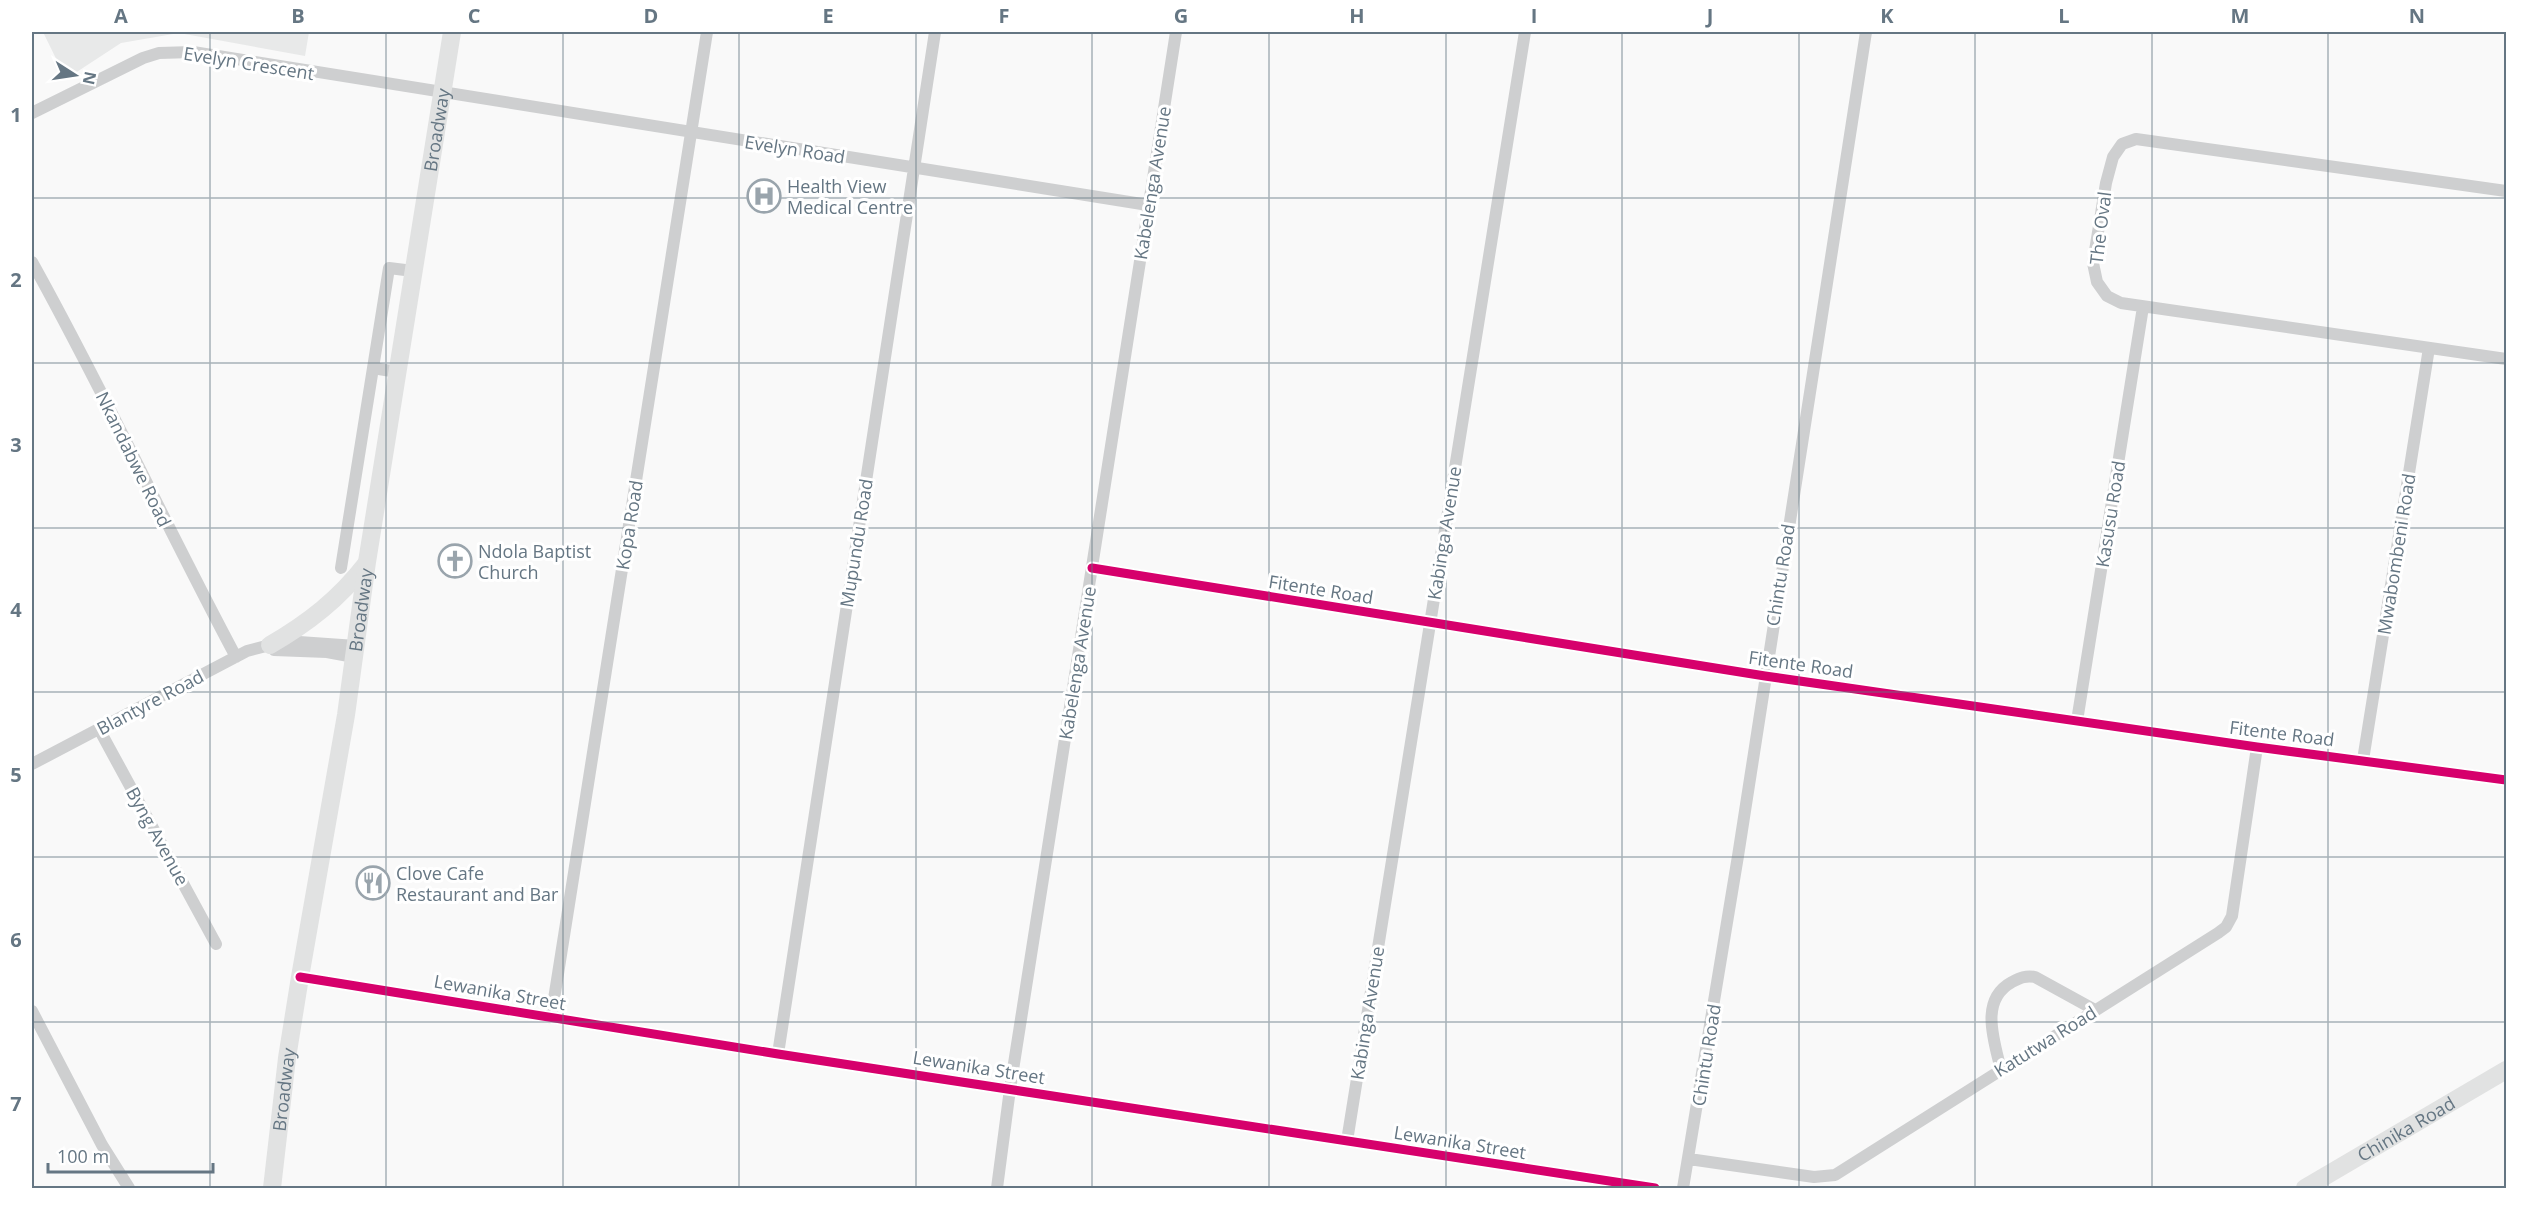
<svg xmlns="http://www.w3.org/2000/svg" width="2538" height="1220" font-family="'Open Sans',sans-serif">
<style>
.built{fill:#e8e9e9}
.lines{fill:none;stroke-linecap:round;stroke-linejoin:round}
.street{stroke:#cecfd0;stroke-width:12}
.secondary{stroke:#e1e2e2;stroke-width:18}
.cycleway-casing{stroke:#fff;stroke-width:13}
.cycleway{stroke:#d6006c;stroke-width:9}
.grid{fill:none;stroke:#657683;stroke-width:1.5;stroke-opacity:0.55}
.labels{text-anchor:middle;dominant-baseline:central;stroke-width:6;stroke-linejoin:round;paint-order:stroke}
.street-label{font-size:18px;fill:#657683;stroke:#fff}
.poi-label{font-size:18px;fill:#657683;stroke:#fff;text-anchor:start}
.neatline{fill:none;stroke:#657683;stroke-width:2}
.grid-label{font-size:20px;text-anchor:middle;font-weight:bold;fill:#657683}
</style>
<rect width="100%" height="100%" fill="#f9f9f9"/>
<path class="built" d="M43,32H309L305,56L179,33L121,43L66,79Z"/>
<g class="lines">
<path class="street" d="M32,113L143,58L159,53L193,52L1148,205
M2506,191L2136,139L2122,144L2113,157L2106,183L2093,263L2097,282L2107,296L2121,303L2506,359
M32,262C104,391 166,526 236,657
M373,368L397,372
M341,568L389,268L413,271
M1092,568L1765,676L2257,747L2506,780
M274,650L327,652L354,657
M2077,721L2143,307
M99,729L216,944
M2363,760L2429,348
M32,764L247,651L270,645L299,642L356,646
M300,977L778,1054L1655,1188
M32,1011L102,1145L129,1188
M551,1018L707,32
M778,1054L935,32
M2001,1070C1994,1040 1979,1000 2012,982C2020,978 2026,975 2035,977L2095,1010
M1347,1141L1525,32
M1689,1159L1814,1177L1835,1175L2218,933L2226,927L2232,916L2257,747
M997,1188L1010,1089L1176,32
M1683,1188L1738,856L1866,32"/>
<g class="secondary">
<path d="M270,645C308,623 339,599 366,564"/>
<path id="s1" d="M272,1188L287,1058L300,977L346,715L367,562L452,32"/>
<path id="s2" d="M2305,1188L2506,1070"/>
</g>
<g class="cycleway-casing">
<path id="cycleway" d="M1092,568L1765,676L2257,747L2506,780
M300,977L778,1054L1655,1188"/>
</g>
<use href="#cycleway" class="cycleway"/>
</g>
<path class="grid" d="M210,32V1188M386,32V1188M563,32V1188M739,32V1188M916,32V1188M1092,32V1188M1269,32V1188M1446,32V1188M1622,32V1188M1799,32V1188M1975,32V1188M2152,32V1188M2328,32V1188M32,198H2506M32,363H2506M32,528H2506M32,692H2506M32,857H2506M32,1022H2506"/>
<defs>
<g id="hospital-ring" transform="scale(1.725)"><circle r="9.5" fill="#fff" stroke="#99a4ac" stroke-width="1.5"/><path d="M-5-5h3v3.5h4V-5h3V5h-3V1.5h-4V5h-3Z" fill="#99a4ac"/></g>
<g id="church-ring" transform="scale(1.725)"><circle r="9.5" fill="#fff" stroke="#99a4ac" stroke-width="1.5"/><path d="M-1.2-6h2.4v3.5h3.3v2.4h-3.3V6h-2.4V-.1h-3.3v-2.4h3.3Z" fill="#99a4ac"/></g>
<g id="restaurant-ring" transform="scale(1.725)"><circle r="9.5" fill="#fff" stroke="#99a4ac" stroke-width="1.5"/><path d="M-5-6h1v4h1v-4h1v4h1v-4h1v5L-1.5 .5V6h-2V.5L-5-1ZM5-6V6H3V1.5H1.5Q1.5-4 5-6Z" fill="#99a4ac"/></g>
</defs>
<g fill-rule="evenodd">
<use href="#hospital-ring" x="764" y="196"/>
<use href="#church-ring" x="455" y="561"/>
<use href="#restaurant-ring" x="373" y="883"/>
</g>
<g class="labels">
<g class="street-label">
<text transform="translate(249 63) rotate(9)">Evelyn Crescent</text>
<text stroke="none"><textPath href="#s1" startOffset="1071">Broadway</textPath></text>
<text transform="translate(795 149) rotate(9)">Evelyn Road</text>
<text transform="translate(1152 183) rotate(-81)">Kabelenga Avenue</text>
<text transform="translate(2100 228) rotate(-83)">The Oval</text>
<text transform="translate(134 459) rotate(64)">Nkandabwe Road</text>
<text transform="translate(2110 514) rotate(-81)">Kasusu Road</text>
<text transform="translate(629 525) rotate(-81)">Kopa Road</text>
<text transform="translate(1444 533) rotate(-81)">Kabinga Avenue</text>
<text transform="translate(856 543) rotate(-81)">Mupundu Road</text>
<text transform="translate(2396 554) rotate(-81)">Mwabombeni Road</text>
<text transform="translate(1780 575) rotate(-81)">Chintu Road</text>
<text transform="translate(1321 589) rotate(9)">Fitente Road</text>
<text stroke="none"><textPath href="#s1" startOffset="585">Broadway</textPath></text>
<text transform="translate(1077 663) rotate(-81)">Kabelenga Avenue</text>
<text transform="translate(1801 664) rotate(8)">Fitente Road</text>
<text transform="translate(150 702) rotate(-28)">Blantyre Road</text>
<text transform="translate(2282 733) rotate(7)">Fitente Road</text>
<text transform="translate(158 836) rotate(61)">Byng Avenue</text>
<text transform="translate(500 992) rotate(10)">Lewanika Street</text>
<text transform="translate(1367 1013) rotate(-81)">Kabinga Avenue</text>
<text transform="translate(2045 1041) rotate(-32)">Katutwa Road</text>
<text transform="translate(1706 1055) rotate(-81)">Chintu Road</text>
<text transform="translate(979 1067) rotate(9)">Lewanika Street</text>
<text stroke="none"><textPath href="#s1" startOffset="99">Broadway</textPath></text>
<text stroke="none"><textPath href="#s2" startOffset="117">Chinika Road</textPath></text>
<text transform="translate(1460 1142) rotate(9)">Lewanika Street</text>
</g>
<g class="poi-label">
<text x="787" y="186">Health View<tspan x="787" dy="21">Medical Centre</tspan></text>
<text x="478" y="551">Ndola Baptist<tspan x="478" dy="21">Church</tspan></text>
<text x="396" y="873">Clove Cafe<tspan x="396" dy="21">Restaurant and Bar</tspan></text>
</g>
</g>
<rect width="2538" height="1220" fill="none" stroke="#ffffff" stroke-width="66"/>
<g transform="translate(75 75) rotate(102)" stroke="#ffffff" stroke-width="4.5" paint-order="stroke">
<path d="M0-4.5L10 22L0 15L-10 22Z" fill="#657683"/>
<text y="-9" font-size="16" font-weight="bold" text-anchor="middle" fill="#657683">N</text>
</g>
<path d="M48 1163v9h165v-9" fill="none" stroke="#657683" stroke-width="3"/>
<text x="57" y="1163" font-size="18" fill="#657683" stroke="#ffffff" stroke-width="4.5" paint-order="stroke">100 m</text>
<rect x="33" y="33" width="2472" height="1154" class="neatline"/>
<g class="grid-label">
<text x="121" y="23">A</text>
<text x="298" y="23">B</text>
<text x="474" y="23">C</text>
<text x="651" y="23">D</text>
<text x="828" y="23">E</text>
<text x="1004" y="23">F</text>
<text x="1181" y="23">G</text>
<text x="1357" y="23">H</text>
<text x="1534" y="23">I</text>
<text x="1710" y="23">J</text>
<text x="1887" y="23">K</text>
<text x="2064" y="23">L</text>
<text x="2240" y="23">M</text>
<text x="2417" y="23">N</text>
<text x="16" y="122">1</text>
<text x="16" y="287">2</text>
<text x="16" y="452">3</text>
<text x="16" y="617">4</text>
<text x="16" y="782">5</text>
<text x="16" y="947">6</text>
<text x="16" y="1111">7</text>
</g>
</svg>
